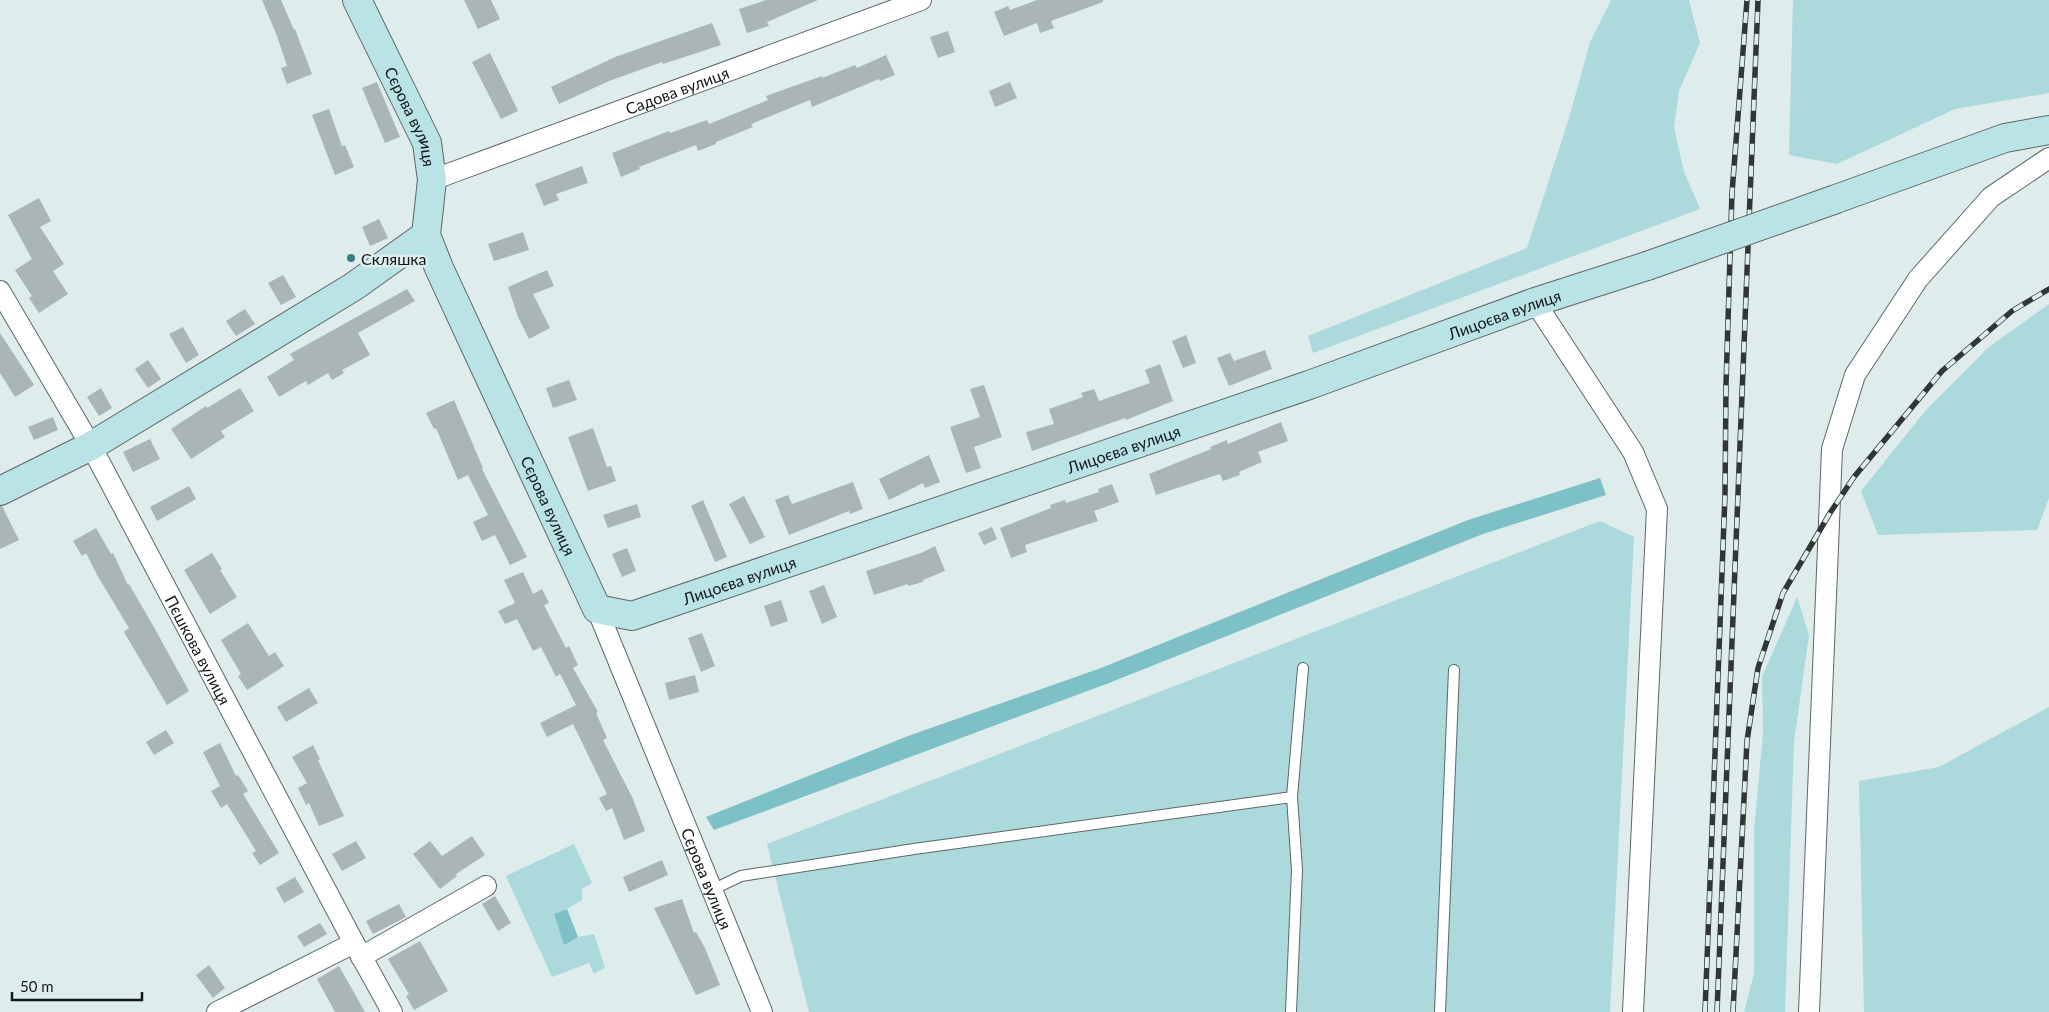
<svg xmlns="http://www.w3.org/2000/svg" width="2049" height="1012" font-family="Lato,sans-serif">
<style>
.green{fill:#abd9dc}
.water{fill:#7dc0c5}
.building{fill:#a9b5b6}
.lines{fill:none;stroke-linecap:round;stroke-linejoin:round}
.lane-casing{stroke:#5c6768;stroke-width:12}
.street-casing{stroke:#5c6768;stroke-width:22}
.secondary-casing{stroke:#5c6768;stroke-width:30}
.lane{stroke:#fff;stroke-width:10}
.street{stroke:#fff;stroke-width:20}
.secondary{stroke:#bae3e6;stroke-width:28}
.rail-casing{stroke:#303636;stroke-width:5.5}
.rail{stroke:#dfecec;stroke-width:4;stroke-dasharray:11;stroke-linecap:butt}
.secondary-bridge-casing{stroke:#5c6768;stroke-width:30;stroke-linecap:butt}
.secondary-bridge{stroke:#bae3e6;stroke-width:28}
.poi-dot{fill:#367e84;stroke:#dfecec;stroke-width:2}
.labels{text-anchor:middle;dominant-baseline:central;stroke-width:5;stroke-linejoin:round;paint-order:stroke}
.street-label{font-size:16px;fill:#141919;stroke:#dfecec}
.poi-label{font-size:16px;fill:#141919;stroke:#dfecec;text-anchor:start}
</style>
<rect width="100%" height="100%" fill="#dfecec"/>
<path class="green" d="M1611,0H1689L1700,43L1679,91L1674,127L1684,172L1700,209L1313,353L1308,336L1527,248L1569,118L1590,42Z
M1793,0H2049V93L1955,109L1837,164L1789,155Z
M2049,304V498L2037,530L1878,535L1861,491L1926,410L1989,347Z
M1600,521L1634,537L1610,1012H809L767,844Z
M1797,597L1809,635L1794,742L1785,1012H1744L1754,974V831L1763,733L1762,677Z
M2049,707V1012H1864L1859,781L1939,767Z
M574,844L592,883L582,889V900L567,909L554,914L564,944L578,937L594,934L605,968L594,974L589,963L552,977L506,876Z"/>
<path class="water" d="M1600,478L1606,495L1483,534L1109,683L714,830L706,817L908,736L1101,668L1468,520Z
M567,909L578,937L564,945L554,914Z"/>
<path class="building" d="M262,0H281L294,30L295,29L312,74L287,84L281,68L287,66L277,36Z
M464,0H491L500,19L478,29Z
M766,0H818L767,22L769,26L747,33L739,9Z
M1037,0H1103V2L1051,21L1054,28L1040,33L1037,23L1004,36L994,12L1008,6L1010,10Z
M712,23L721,45L663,64L662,62L609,81L559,104L551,87L615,57Z
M948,31L955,52L938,58L930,37Z
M490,53L518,111L501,119L472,62Z
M886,55L895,75L880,81L879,79L812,107L810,100L751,124L753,127L716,142V144L698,151L696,145L639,167L640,169L621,177L612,153L669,131L670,133L707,120L709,124L768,100L766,96L791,87L822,76V78L855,65L857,68Z
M377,82L400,137L385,143L362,88Z
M1010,82L1017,98L995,107L989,91Z
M329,109L342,146L345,145L354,167L335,175L312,115Z
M582,166L588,183L556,194L559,200L544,206L535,184Z
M39,198L51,221L40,227L64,264L53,271L68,294L39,313L29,298L32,296L15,270L32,259L8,215Z
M379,219L388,238L370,246L362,227Z
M523,232L529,250L494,261L488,244Z
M547,270L554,286L533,294L550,328L529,339L518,317L508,287Z
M283,275L296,297L281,305L268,283Z
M407,289L415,301L358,333L370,355L342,370L344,373L332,380L328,373L308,385L306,381L279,397L267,377L294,360L290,354Z
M245,309L255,324L236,336L226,321Z
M183,327L199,355L186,363L169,334Z
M0,333L34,385L15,397L0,373Z
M1186,335L1196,363L1183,368L1172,341Z
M1265,350L1272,369L1229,386L1217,358L1230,353L1234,361Z
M148,360L161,379L148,388L135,369Z
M1160,364L1173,401L1126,420L1125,418L1032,451L1026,432L1054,424L1049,409L1083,397L1081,393L1094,389L1099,401L1150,383L1145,370Z
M569,380L577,400L553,408L546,388Z
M984,385L1002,437L974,447L981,468L966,473L950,427L980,417L970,389Z
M101,388L112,408L99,416L87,397Z
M240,388L254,411L221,431L225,437L191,459L171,429L206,406L207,408Z
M454,400L483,468L482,469L527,557L510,565L495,535L482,541L473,522L488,515L468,475L458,480L436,428L434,429L426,413Z
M53,417L58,430L34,440L28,427Z
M1281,422L1288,441L1258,452L1262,462L1239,472L1240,475L1223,481L1220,474L1156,495L1149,474L1211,449L1210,447L1227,440L1228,444Z
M593,428L607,467L611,466L616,481L588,491L568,437Z
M150,439L160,459L133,472L123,452Z
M929,455L940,482L925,488L923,483L889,500L879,479Z
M853,482L863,509L850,514L849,511L789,535L775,500L788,495L792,504Z
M1112,484L1119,502L1094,511L1098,521L1025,545L1027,552L1011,558L1000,528L1051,508L1050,505L1065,500L1066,503L1099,492L1098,489Z
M189,486L196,499L157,521L150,507Z
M744,496L765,537L750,544L729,504Z
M703,500L727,557L715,562L691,506Z
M637,504L641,517L608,528L603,515Z
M0,506H2L19,540L0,549Z
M992,527L997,539L984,545L978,533Z
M96,528L111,554L113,553L128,585L129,584L155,629L189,691L167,705L124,632L129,628L97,575L86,553L82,556L73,541Z
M935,546L945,571L923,580V582L908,586V584L874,595L866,571L921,553Z
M627,548L636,571L622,577L612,554Z
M212,553L222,569L220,570L237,597L210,614L184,570Z
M523,572L533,594L542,589L549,603L544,605L566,648L569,646L578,665L573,668L598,712L596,713L607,738L603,740L633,799L645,831L624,840L612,808L606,811L599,798L607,794L573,724L547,737L540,723L576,705L560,674L556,677L541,647L533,651L517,619L505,624L498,611L515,603L504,580Z
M824,585L837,617L822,624L809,591Z
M781,600L788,621L771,627L764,606Z
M248,623L269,656L275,652L284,666L247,690L238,676L241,674L221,640Z
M702,633L715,666L701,672L688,638Z
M695,675L699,692L669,700L665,683Z
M309,688L318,703L286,722L277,707Z
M166,730L174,743L154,755L146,742Z
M220,743L236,776L238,775L248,791L243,794L279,853L260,865L252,853L256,851L227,804L221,808L211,791L220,786L203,752Z
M313,745L320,759L318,760L344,816L319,826L309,803L306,805L298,788L307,783L292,757Z
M472,836L485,855L456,874L457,876L440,889L413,854L430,841L442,856Z
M356,841L366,858L342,871L332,854Z
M662,860L668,875L629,892L623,877Z
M295,877L304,892L284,903L276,888Z
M495,896L511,923L498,931L482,904Z
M682,899L694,933L696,932L705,948L720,985L696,995L654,908Z
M399,904L406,917L373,934L366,921Z
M320,923L327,934L304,947L297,936Z
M420,941L448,991L414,1010L406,996L409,994L388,959Z
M209,965L225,988L213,998L196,975Z
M339,966L365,1012H335L317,979Z"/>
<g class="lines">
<g class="lane-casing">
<path id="lane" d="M712,890L741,876L914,849L1292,797
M1291,1012L1297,870L1292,797L1303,668
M1440,1012L1454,670"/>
</g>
<g class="street-casing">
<g id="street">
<path id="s1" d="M432,180L921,0"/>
<path id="s2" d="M0,291L91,446L354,943L392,1012"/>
<path d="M1535,302L1633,452L1657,509L1633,1012"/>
<path id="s3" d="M597,609L762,1012"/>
<path d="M361,957L486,886"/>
<path d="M217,1012L354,943"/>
<path d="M1809,1012L1832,449L1855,375L1918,279L1991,197L2049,158"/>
</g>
</g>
<g class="secondary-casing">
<g id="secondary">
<path id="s4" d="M357,0L427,143L432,180L426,235L439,268L597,609L632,616L1309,385L1535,302L1647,266"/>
<path d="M1836,199L2005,138L2049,130"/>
<path d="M0,491L91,446L353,287L426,235"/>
</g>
</g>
<use href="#lane" class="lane"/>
<use href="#street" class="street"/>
<use href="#secondary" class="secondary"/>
<g class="rail-casing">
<path id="rail" d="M1705,1012L1725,495L1726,385L1732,193L1747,0
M1717,1012L1758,0
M1733,1012L1747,741L1758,668L1783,593L1830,513L1854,477L1942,371L2012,311L2049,289"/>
</g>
<use href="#rail" class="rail"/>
<g class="secondary-bridge-casing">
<path id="secondary-bridge" d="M1647,266L1836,199"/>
</g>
<use href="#secondary-bridge" class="secondary-bridge"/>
</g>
<circle class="poi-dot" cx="351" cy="258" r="5"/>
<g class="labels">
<g class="street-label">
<text stroke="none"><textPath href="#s1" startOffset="261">Садова вулиця</textPath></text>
<text stroke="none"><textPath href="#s4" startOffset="129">Сєрова вулиця</textPath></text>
<text stroke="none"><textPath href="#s4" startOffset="1622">Лицоєва вулиця</textPath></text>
<text stroke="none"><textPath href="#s4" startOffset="1218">Лицоєва вулиця</textPath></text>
<text stroke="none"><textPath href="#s4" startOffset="549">Сєрова вулиця</textPath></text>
<text stroke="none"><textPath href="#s4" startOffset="812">Лицоєва вулиця</textPath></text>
<text stroke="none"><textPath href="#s2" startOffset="410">Пєшкова вулиця</textPath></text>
<text stroke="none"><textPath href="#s3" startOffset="291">Сєрова вулиця</textPath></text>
</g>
<g class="poi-label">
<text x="361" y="258">Скляшка</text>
</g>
</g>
<path d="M12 992v8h130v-8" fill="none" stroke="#141919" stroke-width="2.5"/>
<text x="20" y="992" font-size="15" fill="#141919" stroke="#dfecec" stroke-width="4" paint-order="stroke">50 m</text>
</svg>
